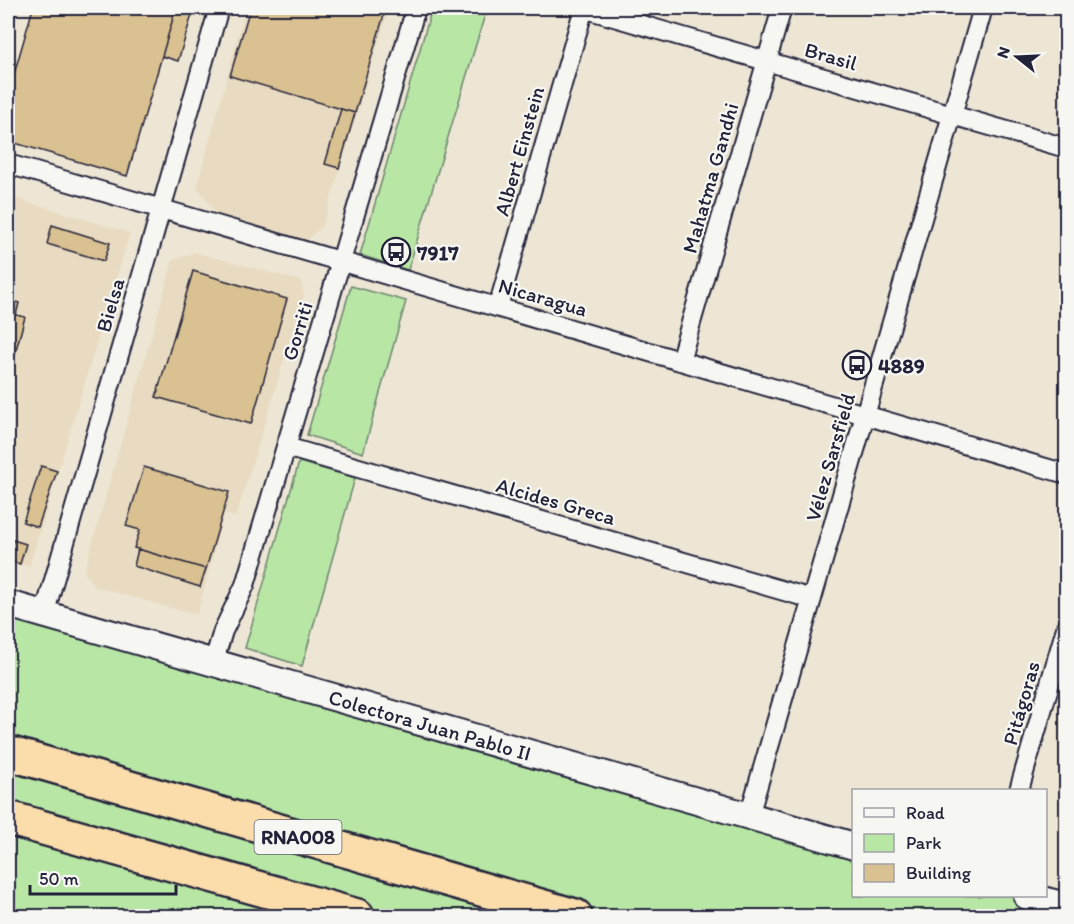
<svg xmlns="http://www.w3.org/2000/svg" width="1074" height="924" font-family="Itim,sans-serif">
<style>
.built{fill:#e8dbc1}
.green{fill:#b8e7a5;stroke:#6d8470;stroke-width:1.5}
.building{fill:#dac191;stroke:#22223b;stroke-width:1.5}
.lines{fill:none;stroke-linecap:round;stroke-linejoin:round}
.street-casing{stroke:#22223b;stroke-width:22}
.secondary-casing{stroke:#22223b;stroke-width:30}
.highway-casing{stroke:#22223b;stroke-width:38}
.street{stroke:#f6f6f2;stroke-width:18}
.secondary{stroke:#f6f6f2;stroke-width:26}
.highway{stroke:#faddab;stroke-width:33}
.labels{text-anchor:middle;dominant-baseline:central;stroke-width:4.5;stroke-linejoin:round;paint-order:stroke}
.shield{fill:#f6f6f2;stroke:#626272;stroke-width:1.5}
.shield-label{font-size:20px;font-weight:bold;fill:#22223b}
.street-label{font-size:21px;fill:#22223b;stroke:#f6f6f2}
.poi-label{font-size:21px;font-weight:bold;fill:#22223b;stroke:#f6f6f2;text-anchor:start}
</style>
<rect width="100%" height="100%" fill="#eee6d5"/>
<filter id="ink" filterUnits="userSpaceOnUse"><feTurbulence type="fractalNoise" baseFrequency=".0167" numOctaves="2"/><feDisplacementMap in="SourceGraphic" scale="12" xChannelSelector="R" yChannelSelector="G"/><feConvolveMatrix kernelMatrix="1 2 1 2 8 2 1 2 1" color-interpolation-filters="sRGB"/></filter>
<g filter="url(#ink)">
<path class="built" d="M246,8H389L323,225L305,242L216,214L197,186Z
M8,196L130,233L29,567L8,560Z
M194,252L301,281L304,296L236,517L224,514L197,615L95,587L84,572L173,260Z"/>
<path class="green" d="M432,8H487L408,270L360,255Z
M351,286L406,301L363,453L307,435Z
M299,462L355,478L302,666L245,648Z
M8,604L853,846L854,896H1027L1066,916H8Z"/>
<path class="building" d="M33,8H176L127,176L8,141V95Z
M176,8H194L178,61L162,56Z
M250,8H386L355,113L230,76Z
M341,109L355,113L339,168L325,164Z
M52,225L110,243L104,261L47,244Z
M193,271L287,299L251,424L156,397Z
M8,299L19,303L16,315L25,317L8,379Z
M41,466L57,471L38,527L23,522Z
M144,467L229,492L206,569L134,548L140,530L126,526Z
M13,540L26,544L20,564L8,560Z
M138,549L206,569L200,587L134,566Z"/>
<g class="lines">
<g class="street-casing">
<path id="street" d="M583,8L1066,148
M8,164L1066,474
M498,307L584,8
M680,361L782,8
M286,447L812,599
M44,615L219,8
M213,664L223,631L245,585L416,8
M1019,790L1066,628
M749,816L983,8"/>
</g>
<g class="secondary-casing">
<path id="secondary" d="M8,604L854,846
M1027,896L1066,906"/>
</g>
<g class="highway-casing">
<path id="highway" d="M8,753L575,916
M8,818L357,916"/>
</g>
<use href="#street" class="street"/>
<use href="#secondary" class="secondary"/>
<use href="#highway" class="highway"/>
</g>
</g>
<defs>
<g id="bus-ring" transform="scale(1.5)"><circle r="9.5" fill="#f6f6f2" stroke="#22223b" stroke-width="1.5"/><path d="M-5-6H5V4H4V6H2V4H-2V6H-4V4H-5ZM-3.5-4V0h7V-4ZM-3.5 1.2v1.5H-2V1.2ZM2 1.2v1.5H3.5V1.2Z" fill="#22223b"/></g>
</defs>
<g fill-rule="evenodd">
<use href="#bus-ring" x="396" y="252"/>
<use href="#bus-ring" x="857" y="365"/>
</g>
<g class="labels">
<rect class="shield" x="254.5" y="820" width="87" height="34" rx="4.5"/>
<g class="shield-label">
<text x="298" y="837">RNA008</text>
</g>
<g class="street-label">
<text transform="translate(831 56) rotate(16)">Brasil</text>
<text transform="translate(519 151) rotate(-74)">Albert Einstein</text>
<text transform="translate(710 178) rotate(-74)">Mahatma Gandhi</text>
<text transform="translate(543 297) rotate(16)">Nicaragua</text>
<text transform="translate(110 305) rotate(-74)">Bielsa</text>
<text transform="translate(297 331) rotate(-73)">Gorriti</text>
<text transform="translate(830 457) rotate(-74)">Vélez Sarsfield</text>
<text transform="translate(556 501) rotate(16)">Alcides Greca</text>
<text transform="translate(1021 703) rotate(-74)">Pitágoras</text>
<text transform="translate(430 725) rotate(16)">Colectora Juan Pablo II</text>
</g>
<g class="poi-label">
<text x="417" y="252">7917</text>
<text x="878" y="365">4889</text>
</g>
</g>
<rect width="1074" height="924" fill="none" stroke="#f6f6f2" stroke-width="30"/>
<rect x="15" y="15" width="1044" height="894" fill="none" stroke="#22223b" stroke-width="2" filter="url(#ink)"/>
<rect x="852" y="789" width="195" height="108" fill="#f6f6f2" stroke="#a1a1a9" stroke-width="1.5"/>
<rect x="864" y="808" width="30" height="9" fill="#f6f6f2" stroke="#a1a1a9" stroke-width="1.5"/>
<text x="906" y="819" font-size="18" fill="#22223b">Road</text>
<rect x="864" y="834" width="30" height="18" fill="#b8e7a5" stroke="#a1a1a9" stroke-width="1.5"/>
<text x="906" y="849" font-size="18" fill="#22223b">Park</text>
<rect x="864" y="864" width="30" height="18" fill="#dac191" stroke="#a1a1a9" stroke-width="1.5"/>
<text x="906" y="879" font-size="18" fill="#22223b">Building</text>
<g transform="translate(1017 57) rotate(288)" stroke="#f6f6f2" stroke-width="4.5" paint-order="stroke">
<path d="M0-4.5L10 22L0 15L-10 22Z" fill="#22223b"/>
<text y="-9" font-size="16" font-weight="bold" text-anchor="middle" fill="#22223b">N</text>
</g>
<path d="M30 885v9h146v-9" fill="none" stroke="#22223b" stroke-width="3"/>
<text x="39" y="885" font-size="18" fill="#22223b" stroke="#f6f6f2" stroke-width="4.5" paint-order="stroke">50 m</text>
</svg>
